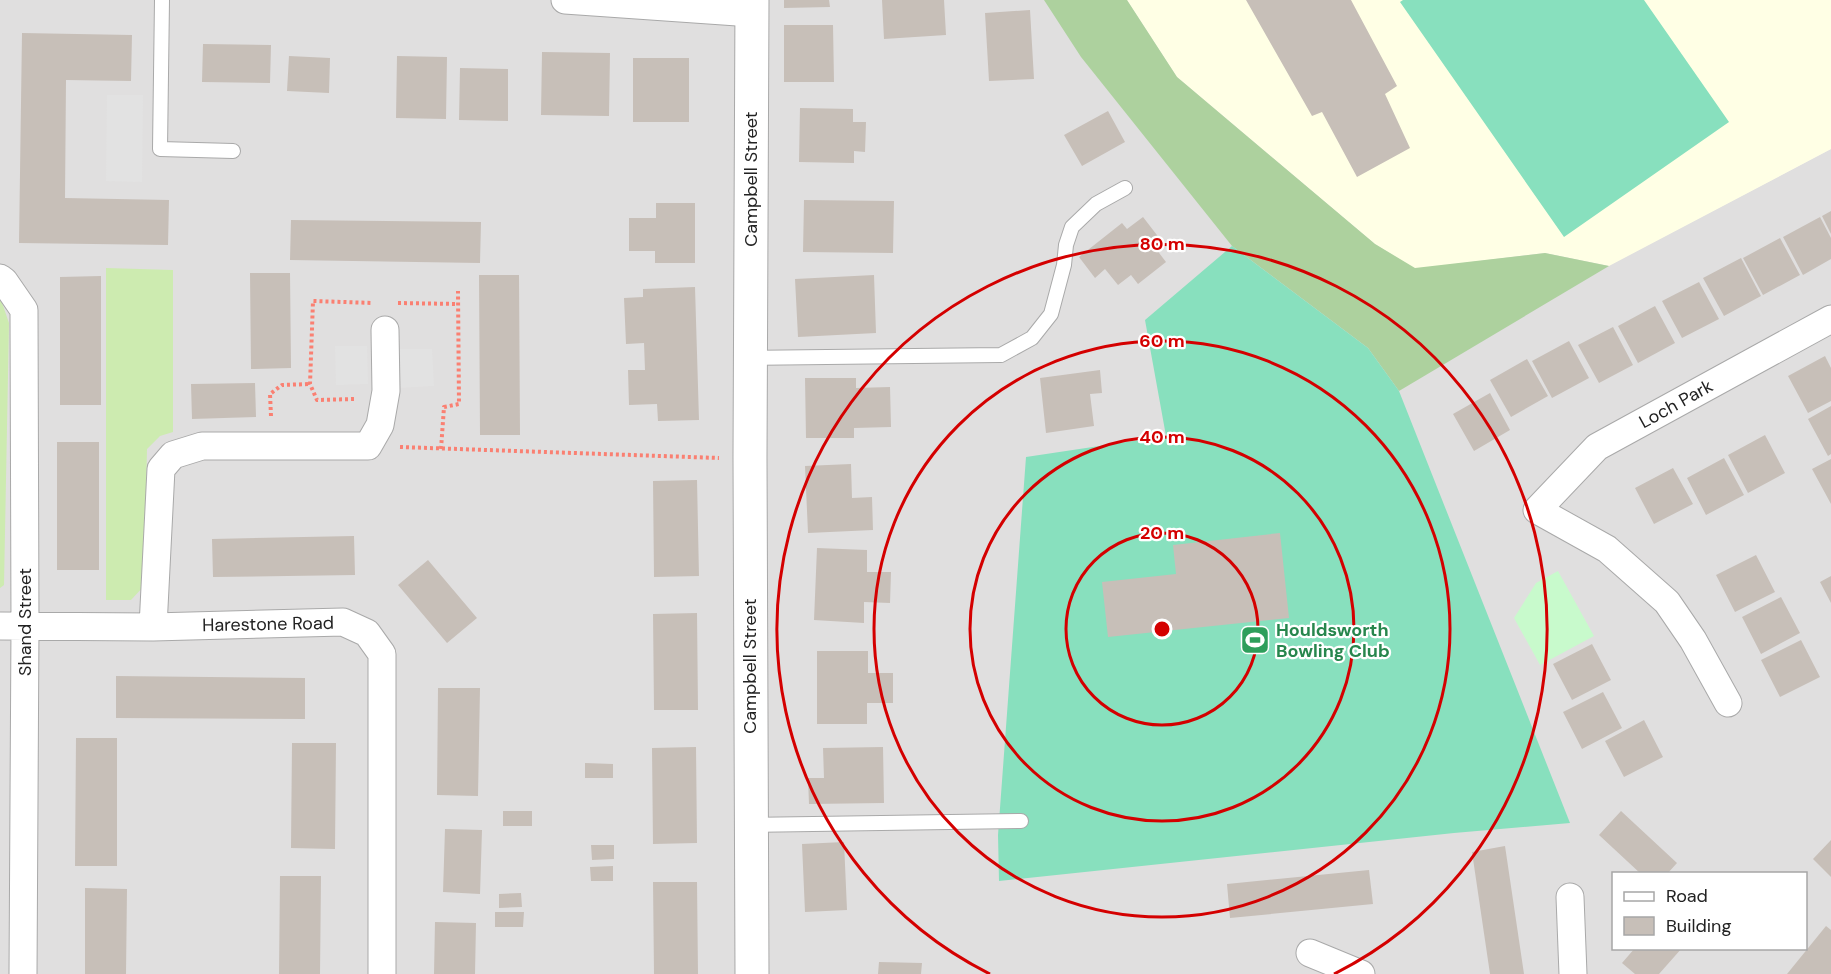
<svg xmlns="http://www.w3.org/2000/svg" width="1831" height="974" font-family="'DM Sans',sans-serif">
<style>
.residential{fill:#e0dfdf;fill-rule:evenodd}
.education{fill:#ffffe5}
.grass{fill:#cdebb0}
.forest{fill:#add19e}
.park{fill:#c8facc}
.pitch{fill:#88e0be}
.parking{fill:#e2e2e2}
.building{fill:#c7bfb8}
.lines{fill:none;stroke-linecap:round;stroke-linejoin:round}
.service-casing{stroke:#a9a9a9;stroke-width:16}
.minor-casing{stroke:#a9a9a9;stroke-width:29}
.tertiary-casing{stroke:#a9a9a9;stroke-width:35}
.path{stroke:#fa8072;stroke-width:4;stroke-dasharray:3 3;stroke-linecap:butt}
.service{stroke:#fff;stroke-width:14}
.minor{stroke:#fff;stroke-width:27}
.tertiary{stroke:#fff;stroke-width:33}
.ring{fill:none;stroke:#d40000;stroke-width:3}
.labels{text-anchor:middle;dominant-baseline:central;stroke-width:4.5;stroke-linejoin:round;paint-order:stroke}
.street-label{font-size:18px;fill:#222;stroke:#fff}
.leisure-label{font-size:18px;font-weight:bold;fill:#27864d;stroke:#fff;text-anchor:start}
.centre{fill:#d40000;stroke:#fff;stroke-width:3}
.ring-label{font-size:18px;text-anchor:middle;font-weight:bold;fill:#d40000;stroke:#fff;stroke-width:4.5;stroke-linejoin:round;paint-order:stroke}
</style>
<rect width="100%" height="100%" fill="#f2efe9"/>
<path class="residential" d="M0,0H1127L1177,77L1609,265L1831,149V974H0ZM1614,874H1806V948H1614Z"/>
<path class="education" d="M1127,0H1831V149L1609,266L1545,253L1415,269L1375,244L1177,77Z"/>
<path class="grass" d="M106,268L173,270V432L160,436L147,449L144,586L131,600H106Z
M0,297L9,323L4,585L0,588Z"/>
<path class="forest" d="M1044,0H1127L1177,77L1375,244L1415,268L1545,253L1609,266L1399,391L1368,348L1232,246L1081,57Z"/>
<path class="park" d="M1558,571L1594,636L1540,665L1514,618L1536,583Z"/>
<path class="pitch" d="M1403,0H1644L1729,122L1564,237L1400,2Z
M1232,246L1368,348L1399,391L1570,823L1454,833L999,881L998,835L1026,457L1166,436L1145,320Z"/>
<path class="parking" d="M107,95H143L142,182L106,181Z
M335,346H367L368,384L336,385Z
M400,349H432L434,386L401,388Z"/>
<path class="building" d="M784,0H829L830,7L784,8Z
M882,0H944L946,35L884,39Z
M1246,0H1351L1397,86L1385,94L1410,148L1357,177L1322,112L1312,116Z
M1030,10L1034,79L989,81L985,13Z
M784,25H833L834,82H784Z
M22,33L132,35L131,81L66,80L65,198L169,200L168,245L19,243Z
M203,44L271,45L270,83L202,82Z
M542,52L610,53L609,116L541,115Z
M289,56L330,58L329,93L287,91Z
M397,56L447,57L446,119L396,118Z
M633,58H689V122H633Z
M460,68L508,69V121L459,120Z
M800,108L853,109V122H866L865,152L854,151V163L799,162Z
M1108,111L1125,142L1082,166L1064,135Z
M804,200L894,201L893,253L803,252Z
M656,203H695V263H655V251H629V218H656Z
M1831,211V234L1822,216Z
M1143,217L1160,239L1153,245L1166,262L1138,284L1131,275L1118,285L1105,269L1095,278L1079,257L1122,223L1127,229Z
M1820,217L1831,238V259L1803,275L1783,237Z
M291,220L481,222L480,263L290,260Z
M1780,238L1800,275L1763,295L1743,258Z
M1741,258L1761,296L1724,316L1703,278Z
M250,273H290L291,368L251,369Z
M479,275H519L520,435H480Z
M874,275L876,333L798,337L795,279Z
M101,276V405H60V277Z
M1699,282L1719,319L1682,338L1662,301Z
M695,287L699,420L658,421L657,404L629,405L628,370H645L644,343L626,344L624,298L643,297V289Z
M1655,306L1675,343L1638,363L1618,326Z
M1613,327L1633,365L1599,383L1578,345Z
M1569,341L1589,378L1552,398L1532,361Z
M1825,356L1831,368V401L1808,413L1788,376Z
M1527,359L1548,396L1511,417L1490,380Z
M1100,370L1102,393L1090,394L1094,426L1046,433L1040,378Z
M805,378H856V388L890,387L891,427L854,428V438H806Z
M255,383L256,417L192,419L191,384Z
M1490,393L1510,430L1474,451L1453,414Z
M1831,406V454L1828,456L1808,419Z
M1765,435L1785,473L1748,493L1728,455Z
M57,442H99V570H57Z
M1724,458L1744,495L1706,515L1687,478Z
M1831,459V504L1812,469Z
M851,464L852,498L872,497L873,530L808,533L805,466Z
M1673,468L1693,504L1654,524L1635,488Z
M697,480L699,576L654,577L653,481Z
M1280,533L1289,618L1108,637L1102,582L1176,574L1173,545Z
M354,536L355,575L213,577L212,539Z
M817,548L867,550V572H891L890,603L864,602V623L814,620Z
M1756,555L1775,592L1735,612L1716,575Z
M428,560L477,618L447,643L398,585Z
M1831,576V603L1820,582Z
M1781,597L1800,633L1761,654L1742,617Z
M697,613L698,710H654L653,614Z
M1801,640L1820,677L1780,697L1761,660Z
M1592,644L1611,680L1572,700L1553,664Z
M817,651H868V673H893V703H867V724H817Z
M116,676L305,678V719L116,718Z
M438,688H480L478,796L437,795Z
M1603,692L1622,728L1582,749L1563,712Z
M1644,720L1663,757L1624,777L1605,741Z
M76,738H117V866H75Z
M292,743H336L335,849L291,848Z
M696,747L697,843L653,844L652,748Z
M883,747L884,803L809,804L808,778H824L823,748Z
M585,763L613,764V778H585Z
M503,811H532V826H503Z
M1621,811L1677,863L1667,874H1641L1599,835Z
M445,829L482,830L480,894L443,892Z
M1831,840V877L1813,859Z
M844,842L847,910L805,912L802,844Z
M591,845H614V859L592,860Z
M1505,846L1524,974H1490L1472,852Z
M613,866V881H591L590,867Z
M1369,870L1373,904L1230,918L1227,884Z
M280,876H321L320,974H279Z
M653,882H697L698,974H654Z
M85,888L127,889L126,974H85Z
M521,893L522,907L499,908V894Z
M495,912H524L523,927H495Z
M435,922L476,923L475,974H434Z
M1826,926L1831,930V974H1787Z
M1635,948H1682L1659,974H1635L1622,963Z
M879,962L922,963L921,974H878Z"/>
<g class="lines">
<g class="service-casing">
<path id="service" d="M162,0L160,149L233,151
M750,358L1001,355L1032,338L1051,314L1064,265L1066,245L1072,227L1096,204L1125,188
M751,825L1021,821"/>
</g>
<g class="minor-casing">
<path id="minor" d="M565,0L752,13
M0,278L4,281L24,310L25,626L23,974
M0,626L153,627L343,622L367,633L382,654V974
M153,627L161,469L173,455L202,446H368L380,425L386,391L385,330
M1728,703L1693,640L1667,602L1607,549L1537,510L1597,447L1831,319
M1570,897L1573,974
M1310,953L1361,974"/>
</g>
<g class="tertiary-casing">
<path id="tertiary" d="M752,0L750,457L752,974"/>
</g>
<path class="path" d="M398,303L458,304
M354,399L317,400L310,384L313,301L373,303
M271,416L270,394L282,385L310,384
M400,447L719,458
M441,449L444,407L459,404L458,291"/>
<use href="#service" class="service"/>
<use href="#minor" class="minor"/>
<use href="#tertiary" class="tertiary"/>
</g>
<g class="ring">
<circle cx="1162" cy="629" r="96"/>
<circle cx="1162" cy="629" r="192"/>
<circle cx="1162" cy="629" r="288"/>
<path d="M990 974A385 385 0 1 1 1334 974"/>
</g>
<defs>
<g id="stadium-square" transform="scale(1.5)"><rect x="-9" y="-9" width="18" height="18" rx="4" fill="#2e9e5b" stroke="#fff"/><path d="M0-5a6.5 5 0 1 0 0 10a6.5 5 0 1 0 0-10ZM-3.5-1.8h7v3.6h-7Z" fill="#fff"/></g>
</defs>
<g fill-rule="evenodd">
<use href="#stadium-square" x="1255" y="640"/>
</g>
<g class="labels">
<g class="street-label">
<text transform="translate(751 179) rotate(-90)">Campbell Street</text>
<text transform="translate(1676 404) rotate(-29)">Loch Park</text>
<text transform="translate(25 622) rotate(-90)">Shand Street</text>
<text transform="translate(268 624) rotate(-1)">Harestone Road</text>
<text transform="translate(750 666) rotate(-90)">Campbell Street</text>
</g>
<g class="leisure-label">
<text x="1276" y="630">Houldsworth<tspan x="1276" dy="21">Bowling Club</tspan></text>
</g>
</g>
<circle cx="1162" cy="629" r="9" class="centre"/>
<g class="ring-label">
<text x="1162" y="250">80 m</text>
<text x="1162" y="347">60 m</text>
<text x="1162" y="443">40 m</text>
<text x="1162" y="539">20 m</text>
</g>
<rect x="1612" y="872" width="195" height="78" fill="#ffffff" stroke="#a7a7a7" stroke-width="1.5"/>
<rect x="1624" y="892" width="30" height="9" fill="#ffffff" stroke="#a7a7a7" stroke-width="1.5"/>
<text x="1666" y="902" font-size="18" fill="#222222">Road</text>
<rect x="1624" y="917" width="30" height="18" fill="#c7bfb8" stroke="#a7a7a7" stroke-width="1.5"/>
<text x="1666" y="932" font-size="18" fill="#222222">Building</text>
</svg>
